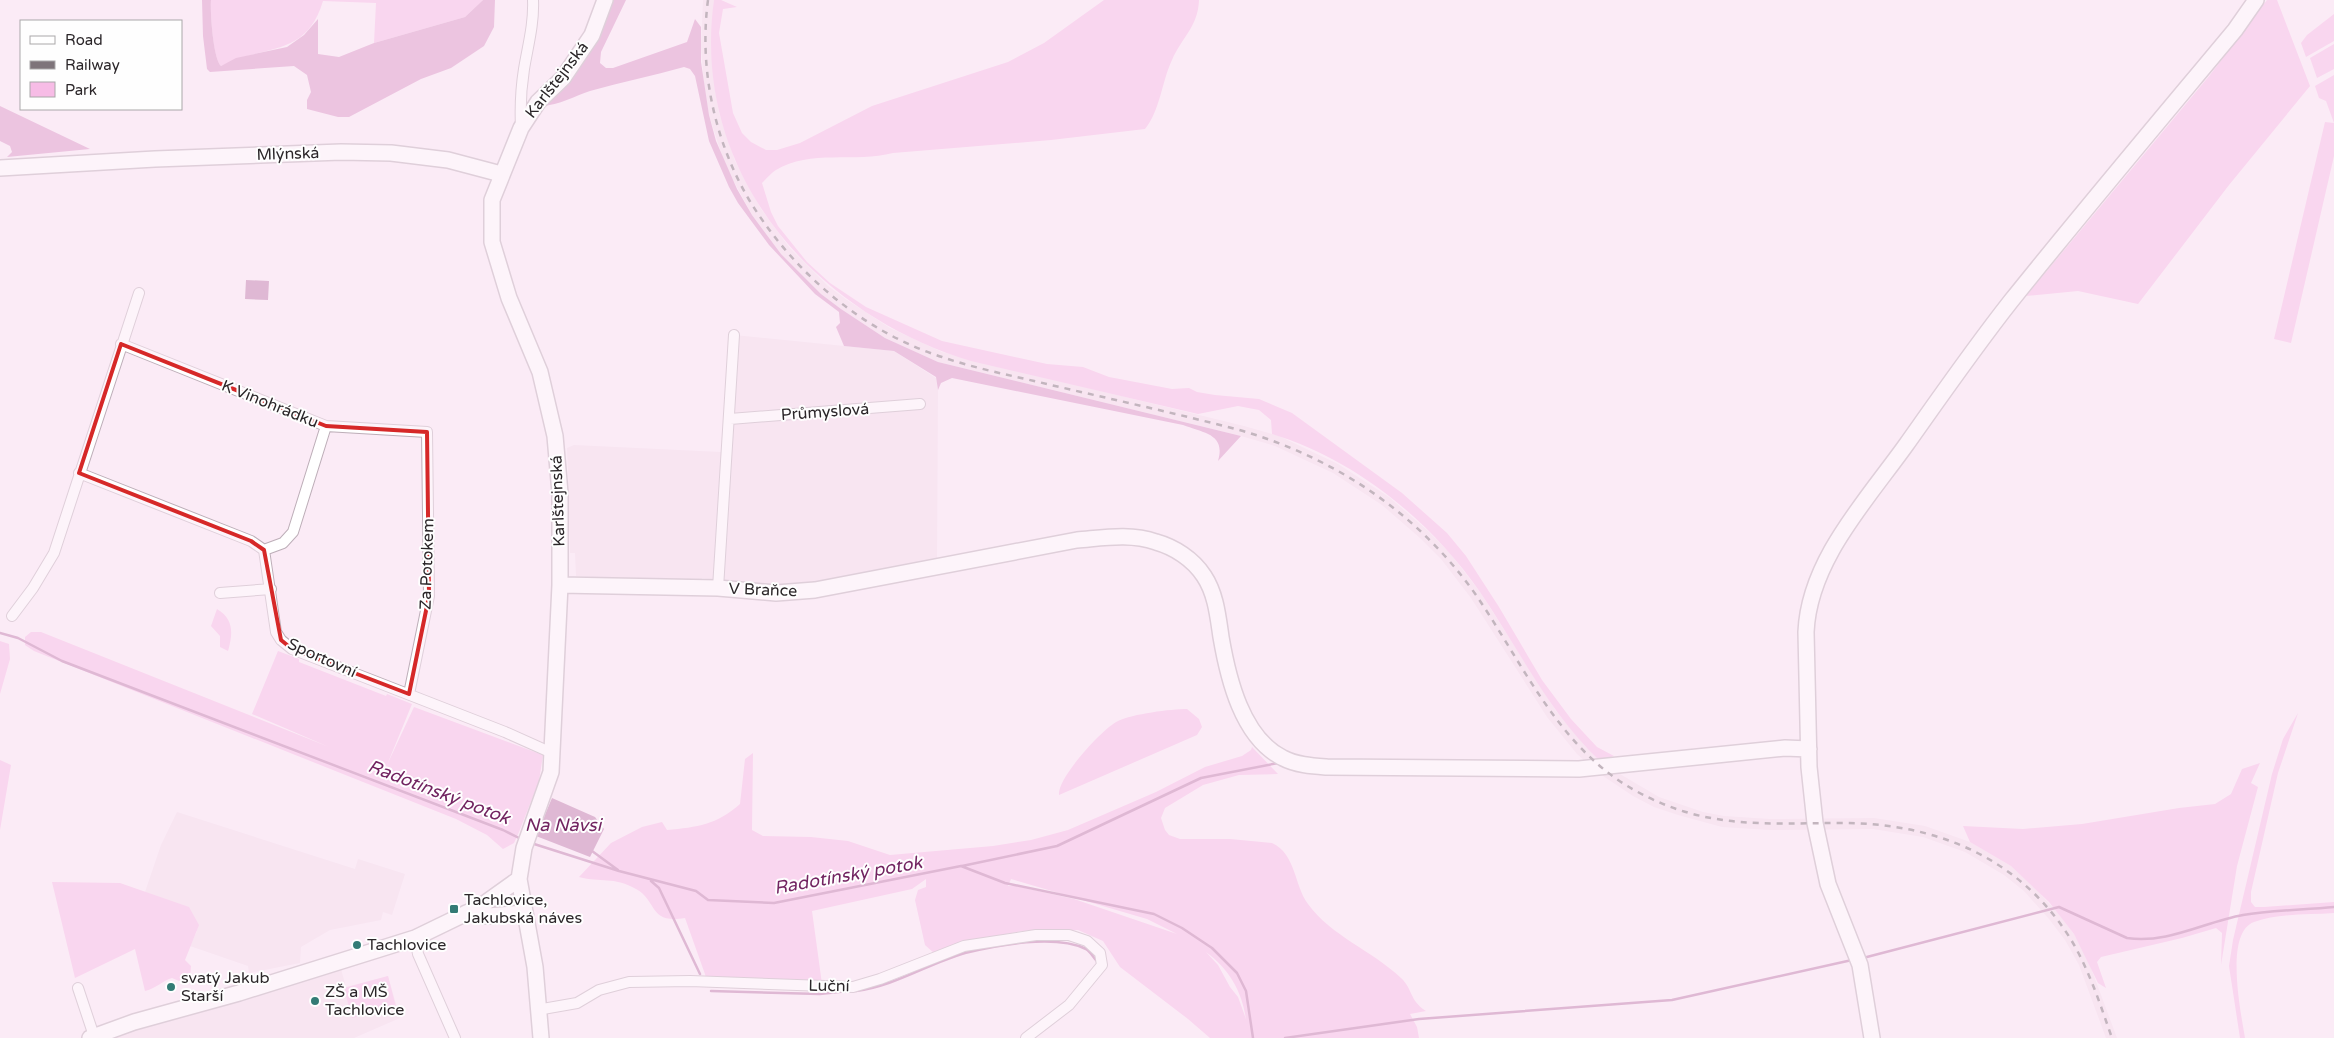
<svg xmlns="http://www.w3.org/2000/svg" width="2334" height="1038" font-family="'Varela Round',sans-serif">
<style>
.built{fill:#f3ddec}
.green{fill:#f7bce6;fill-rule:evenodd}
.forest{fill:#d995c6}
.water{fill:#bc7baa}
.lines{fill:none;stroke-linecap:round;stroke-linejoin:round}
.stream{stroke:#bc7baa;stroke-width:2.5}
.street-casing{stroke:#bdaeb8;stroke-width:12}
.secondary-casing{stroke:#bdaeb8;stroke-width:18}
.street{stroke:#fff;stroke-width:10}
.secondary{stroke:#fff;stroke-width:15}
.rail{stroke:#7e747a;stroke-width:2.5;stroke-dasharray:6 6;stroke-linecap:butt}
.marked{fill:none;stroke:#d62828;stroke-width:4;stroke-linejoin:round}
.poi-dot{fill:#337b75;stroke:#fefefe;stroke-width:2}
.labels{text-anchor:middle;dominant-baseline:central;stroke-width:4;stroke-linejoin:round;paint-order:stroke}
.street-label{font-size:16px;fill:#2b2629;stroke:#fefefe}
.poi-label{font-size:16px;fill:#2b2629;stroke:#fefefe;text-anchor:start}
.water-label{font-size:18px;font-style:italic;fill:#722461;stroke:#fefefe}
</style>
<rect width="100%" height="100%" fill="#fbebf6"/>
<path class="built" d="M703,0H714L711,47L714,83L719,113L735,161L761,209L789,247L828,286L847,300L890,328L942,352L1244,426L1279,436L1338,464L1389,497L1427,530L1449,552L1480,592L1556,711L1585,746L1603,764L1659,797L1703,812L1724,816L1770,819L1874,818L1925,826L1970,842L2011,866L2031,884L2057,912L2074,934L2088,960L2117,1038H2106L2079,965L2065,940L2049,919L2024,891L2004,875L1965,852L1923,837L1873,829L1770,830L1722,827L1678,815L1654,807L1633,796L1597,772L1577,754L1547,717L1471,598L1441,559L1420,538L1382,505L1333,473L1275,446L1241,436L938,362L885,338L841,309L821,294L781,254L752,215L725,165L709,115L704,85L701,47Z
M734,335L894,351L936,378L938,390L937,568L815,590L719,588Z
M574,445L721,452L714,580L702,578V583L576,576L575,553H570L568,470L567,448Z
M177,812L355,869L358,859L405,874L392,915L383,912L381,920L330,930L301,947L300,963L249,973L248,966L190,946L197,931L162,899L145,892L161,845Z
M341,969L346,987L388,976L400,1018L354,1038H106Z"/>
<path class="green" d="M211,0H483L465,17L374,43L376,3L323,1C306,58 264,44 221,66C213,59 210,12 211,0Z
M714,0H721L737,7L723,9L719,33L733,113L742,133L751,142L766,150H777L800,143L872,106L1008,62L1044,43L1104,0H1199C1198,27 1182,37 1172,60C1162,81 1160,111 1145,129L1051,140L893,153C855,163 810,149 776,170C771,173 766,179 762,183L771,212L778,226L807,262L830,283L866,307L942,341L1047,364L1083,367L1109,377L1172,389L1189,388L1197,392L1215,395L1259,399L1292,413L1402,493L1447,533L1466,556L1499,607L1542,680L1571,719L1597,747L1614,756L1600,761C1549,713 1519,649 1480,592C1431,521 1355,459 1272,434L1271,420L1259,410L1238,406L1198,414L971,361C814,314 690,172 714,0Z
M2267,0H2277L2310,86L2229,185L2138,304L2078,291L2026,296L2210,75Z
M2334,14V41L2306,57L2301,43L2307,35Z
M2334,44V69L2317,78L2310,58Z
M2334,75V156L2291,343L2274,339L2325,122L2334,123L2326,101L2319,98L2315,86Z
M217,609C234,619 233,634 228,651L220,647V636L211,626Z
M31,632H41L329,747L252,714L278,651L299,659V662L386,696L387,694L412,704L387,765L414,707L543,755L539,781L519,832L514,843L503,849L487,835L456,819L34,651L25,645V637Z
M0,641L9,644L10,659L0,694Z
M1187,709L1199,719L1202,727L1197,735L1059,795C1057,778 1103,728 1118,721C1132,714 1171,709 1187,709Z
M2298,713L2278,773L2251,892V902L2255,907H2264L2334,902V913C2309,915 2278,913 2254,922C2224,933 2241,1013 2245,1038H2240L2229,966L2233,940L2272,774L2283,739Z
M1252,747L1278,774L1239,775L1203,785L1165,808L1161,818L1165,830L1169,835L1180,839H1230L1272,843C1296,854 1294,885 1308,904C1331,936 1373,951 1401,978C1413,989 1409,1000 1426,1011L1410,1014L1417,1027L1419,1038H1210L1188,1019L1120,967L1103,941L1078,930L1022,931L966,942L935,954L925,945L915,900L918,890L926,887V879L912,889L812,911L822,984L706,977L685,918C648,924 658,901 636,889C613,876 601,883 579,877L611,843L642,827L662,822L667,830C698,827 716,825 740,804L745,759L753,753L752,830L763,836L811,837L848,841L890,855L993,846L1031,840L1068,830L1156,792L1205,767L1242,756L1251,750ZM1011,879L1147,919L1177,934L1074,899L1016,886H1008ZM1206,952C1229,969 1242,991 1246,1019L1238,997L1230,987L1218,965Z
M0,760L11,765L0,830Z
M2260,763L2251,783L2258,787L2237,866L2221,965L2222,933L2216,928L2182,938L2101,957L2097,962L2106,988L2098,983L2074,934L2049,902L2011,866L1970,842L1963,826L2023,829L2082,824L2179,808L2215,804L2231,794L2242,769Z
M52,882L120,883L189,907L199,925L185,960L191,966L190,977L179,981L172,978C162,981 155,989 145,991L135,949L75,978Z
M388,976L396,1007L352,1018L344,988Z"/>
<path class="forest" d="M202,0H211C210,11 213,59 221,66L236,58L287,47L304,35L318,19V54L339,57L374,43L465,17L483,0H495L494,27L484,46L451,68L421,79L349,117H338L307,109V100L311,92L307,75L294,66L210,72L207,69L203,36Z
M612,0H626L601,52L600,63L606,68H613L687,42L695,19L701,27V62L709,115L716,141L737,189L752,215L781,254L821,294L841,309L885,338L938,362L1241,436L1218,461C1226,434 1204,433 1183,425L952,378L941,383L938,390L936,377L894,351L844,346L836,327L840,323L839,312L815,294L769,245L738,203L729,187L709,141L695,76L690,69L684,67C653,76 621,82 590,91C575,96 559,105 542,106Z
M0,106L90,149L7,157L12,152L10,146L0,141Z"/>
<path class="water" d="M246,280L269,281L268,300L245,299Z
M552,798L595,817L604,829L590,857L536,836Z"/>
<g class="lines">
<path class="stream" d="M0,633L18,638L62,661L503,830L521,839
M531,843L619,871L696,891L708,900L774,903L961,866L1005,883L1154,914L1182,928L1212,948L1237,973L1246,991L1253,1038
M592,851L618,870
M962,866L1057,846L1201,778L1278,763
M651,881L659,888L700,974
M1863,958L2059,907L2127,938C2168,944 2204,922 2243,915C2272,910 2304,910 2334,907
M711,991L820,994L848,991
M856,991C895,986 927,964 965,953C997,945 1055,934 1086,949C1090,951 1093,957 1096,960
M1285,1038L1419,1019L1672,1000L1852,960"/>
<g class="street-casing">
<path id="street" d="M521,127C520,107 521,88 524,69C528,45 534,24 533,0
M121,344L326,426L427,432L429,596L409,694
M730,419L920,404
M79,473L251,541L264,550L276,632L281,640L292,649L505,732L552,753
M264,550L283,543L293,532L326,426
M718,588L734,335
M220,593L271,589
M12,616L33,588L54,553L139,293
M415,938L418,954L455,1038
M78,988L94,1036
M537,1010L577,1003L599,990L629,982L690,981L853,987L880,979L964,946L1036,935H1069L1087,941L1100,953L1102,965L1069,1005L1026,1038"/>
</g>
<g class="secondary-casing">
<path id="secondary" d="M0,168L155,159L341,152L391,153L448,160L501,174
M560,585L718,588L776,593L815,590L1077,540C1103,538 1130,533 1156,542C1174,547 1193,559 1204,576C1216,594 1218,617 1221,637C1228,678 1242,738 1283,758C1296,765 1313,766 1327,767L1579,769L1785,748L1809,749
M466,913L488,916L525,913
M90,1038L134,1022L239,993L415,938L481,906L519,879
M541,1038L535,967L519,879L524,848L551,772L560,585V493L555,436L540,372L509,298L492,242V200L521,128L538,102L563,78L592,35L605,0
M1872,1038L1860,965L1828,884L1815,823L1809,767L1806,632C1809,561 1866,501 1906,445C1940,397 1974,348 2011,301C2084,210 2160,120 2235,30L2256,0"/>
</g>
<use href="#street" class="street"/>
<use href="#secondary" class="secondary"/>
<path class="rail" d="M708,0C699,68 714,139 748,198C791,270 861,331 942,357C977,369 1014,376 1051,385C1115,400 1179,414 1243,431C1337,459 1419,514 1476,595C1524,665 1559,749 1636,791C1707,830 1765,823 1842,823C1935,823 2019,857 2070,938C2089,969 2100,1004 2112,1038"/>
</g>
<path d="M0 0H2334V1038H0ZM121,344L326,426L427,432L429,596L409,694L292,649L281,640L264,550L251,541L79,473Z" fill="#fbebf6" fill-opacity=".55" fill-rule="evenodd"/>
<path class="marked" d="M121,344L326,426L427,432L429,596L409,694L292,649L281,640L264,550L251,541L79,473Z"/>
<g class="poi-dot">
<rect x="449" y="904" width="10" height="10" rx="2.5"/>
<circle cx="357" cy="945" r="5"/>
<circle cx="171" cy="987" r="5"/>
<circle cx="315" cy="1001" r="5"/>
</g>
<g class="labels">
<g class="street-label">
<text transform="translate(557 80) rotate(-52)">Karlštejnská</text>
<text transform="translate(288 154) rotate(-2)">Mlýnská</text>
<text transform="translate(270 404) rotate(22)">K Vinohrádku</text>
<text transform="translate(825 412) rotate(-4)">Průmyslová</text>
<text transform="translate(558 501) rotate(-92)">Karlštejnská</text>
<text transform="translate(427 564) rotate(-88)">Za Potokem</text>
<text transform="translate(763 590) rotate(2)">V Braňce</text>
<text transform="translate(322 658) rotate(24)">Sportovní</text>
<text transform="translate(829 986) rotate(1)">Luční</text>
</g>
<g class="poi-label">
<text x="464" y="900">Tachlovice,<tspan x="464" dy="18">Jakubská náves</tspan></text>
<text x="367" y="945">Tachlovice</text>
<text x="181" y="978">svatý Jakub<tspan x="181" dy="18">Starší</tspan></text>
<text x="325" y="992">ZŠ a MŠ<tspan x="325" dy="18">Tachlovice</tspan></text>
</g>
<g class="water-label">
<text transform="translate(439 792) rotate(21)">Radotínský potok</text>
<text x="563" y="825">Na Návsi</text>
<text transform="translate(848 875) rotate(-10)">Radotínský potok</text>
</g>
</g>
<rect x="20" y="20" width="162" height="90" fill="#fefefe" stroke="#aaa8a9"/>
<rect x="30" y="36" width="25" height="8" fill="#ffffff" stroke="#aaa8a9"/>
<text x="65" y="45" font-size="15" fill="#2b2629">Road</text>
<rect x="30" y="61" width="25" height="8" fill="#7e747a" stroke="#aaa8a9"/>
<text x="65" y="70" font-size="15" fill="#2b2629">Railway</text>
<rect x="30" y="82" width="25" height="15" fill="#f7bce6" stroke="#aaa8a9"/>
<text x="65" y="95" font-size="15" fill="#2b2629">Park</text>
</svg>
